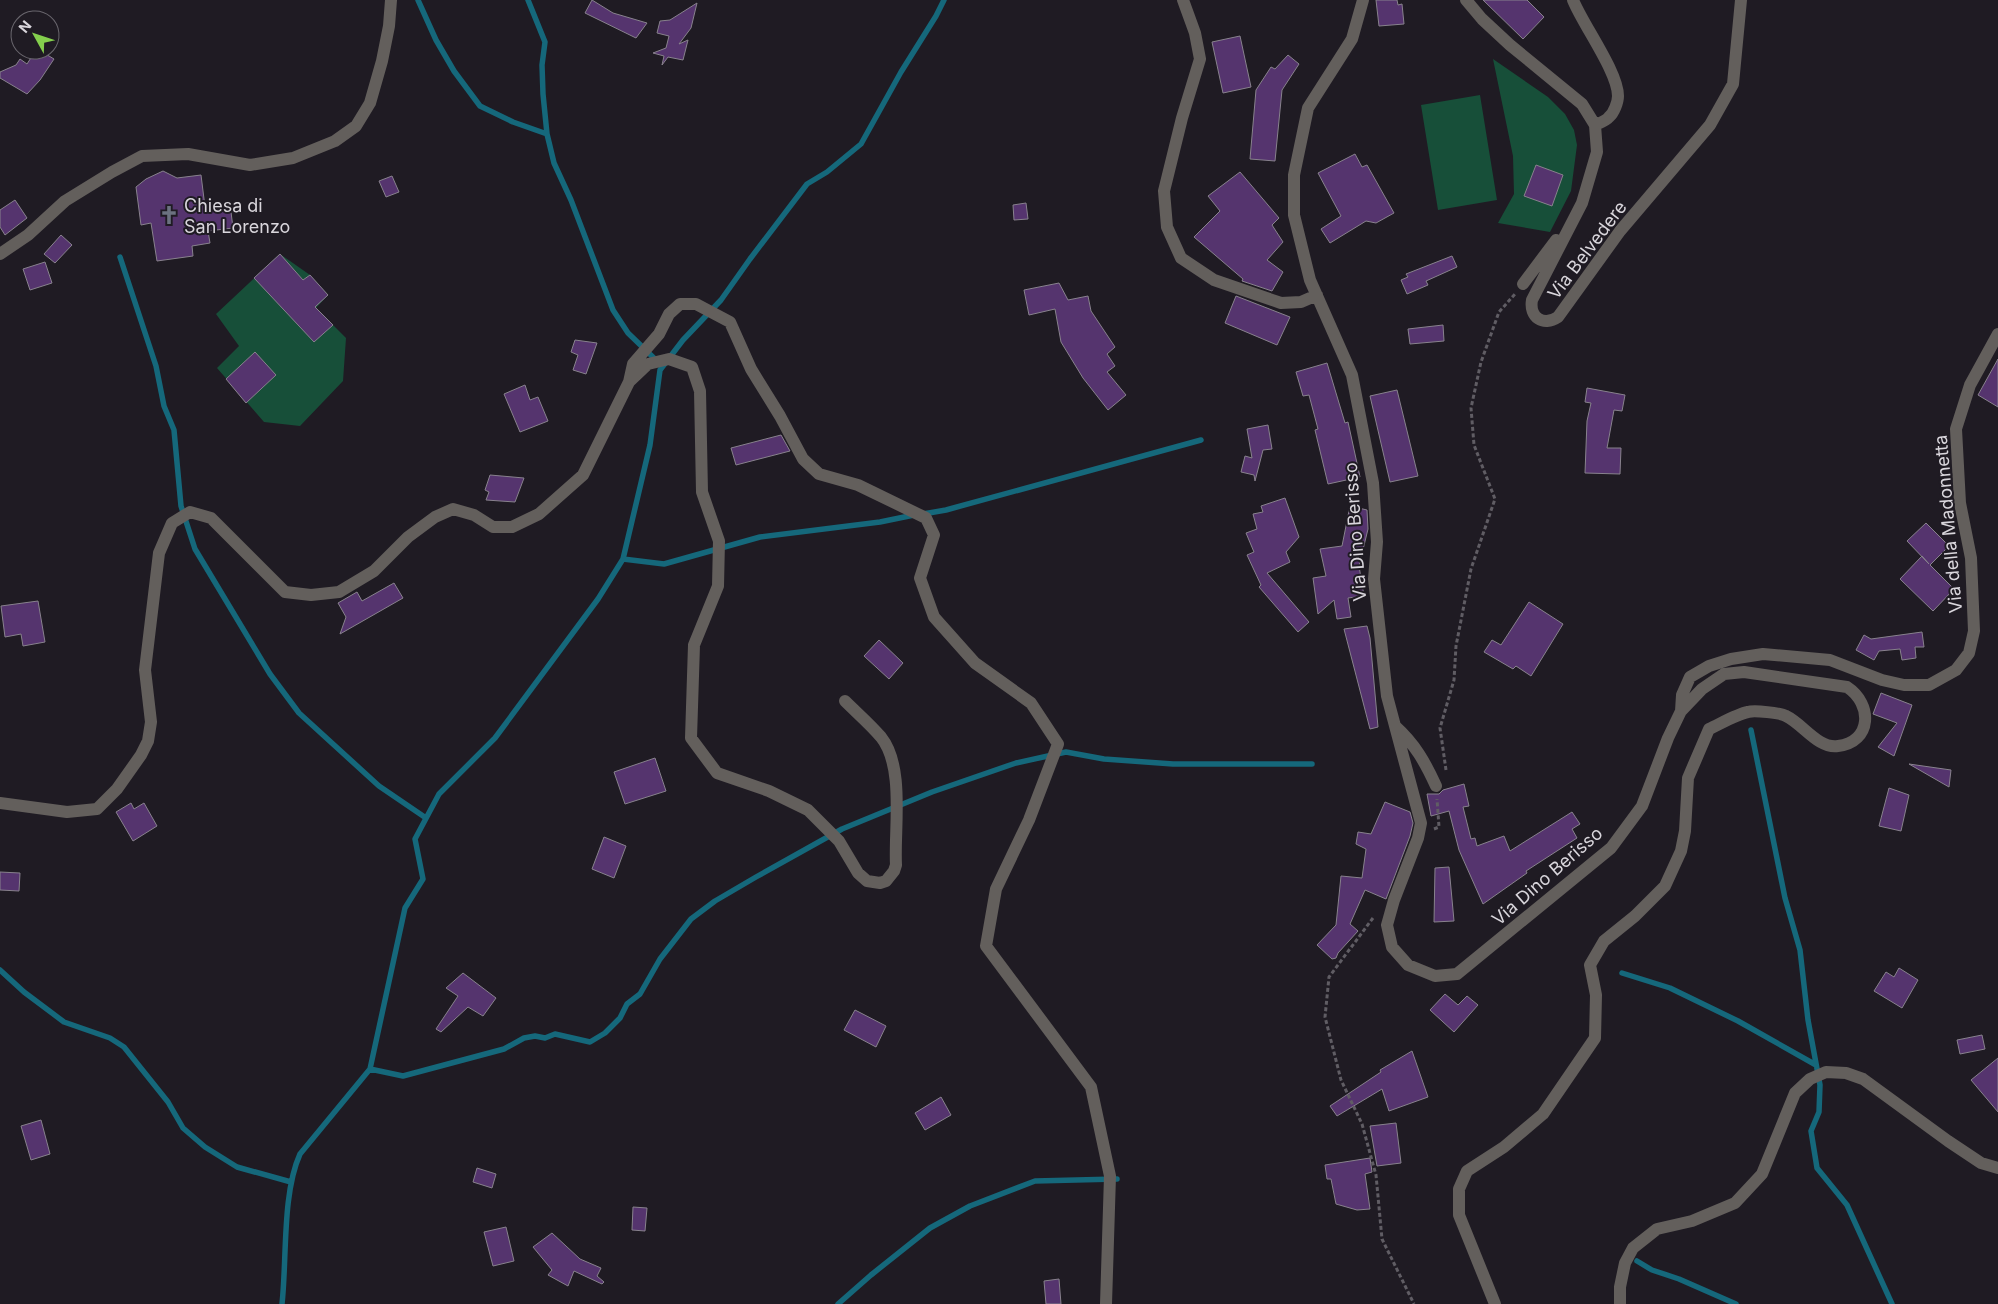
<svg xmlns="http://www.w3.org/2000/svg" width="1998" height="1304" font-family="Inter,sans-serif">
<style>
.green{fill:#174f39}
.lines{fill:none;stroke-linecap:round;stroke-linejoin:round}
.stream{stroke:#15687b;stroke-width:5.5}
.building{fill:#55346e;stroke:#88828d}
.path{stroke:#605d64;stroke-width:3;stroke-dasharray:4 2.5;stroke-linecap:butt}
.minor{stroke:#635f5c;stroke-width:12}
.labels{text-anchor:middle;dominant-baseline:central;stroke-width:4;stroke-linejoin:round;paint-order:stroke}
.poi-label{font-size:18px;fill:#d9d6dc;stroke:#1f1b23;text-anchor:start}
.street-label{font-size:18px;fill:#d9d6dc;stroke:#1f1b23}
</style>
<rect width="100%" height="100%" fill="#1f1b23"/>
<path class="green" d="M1493,59L1548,97L1565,114L1574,130L1577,145L1571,191L1550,232L1498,223L1514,194L1513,156Z
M1480,95L1497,200L1438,210L1421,105Z
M280,254L310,275L328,295L316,308L346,338L343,381L300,426L264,422L217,368L239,346L216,314Z"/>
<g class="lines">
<path class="stream" d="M418,0L436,40L454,71L480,106L513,122L547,134
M528,0L545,42L542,65L543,94L547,134L554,163L571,200L613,310L628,333L658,362
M120,257L156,366L164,406L174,430L181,506L195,549L270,674L299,713L379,786L426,818
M923,514L946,510L1201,440
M623,559L664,564L760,537L880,522L914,515
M1751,730L1785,898L1800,950L1808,1020L1820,1085L1819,1112L1811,1131L1817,1168L1847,1205L1892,1304
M0,970L24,992L64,1022L110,1038L124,1047L168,1102L183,1128L205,1147L237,1167L291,1182
M1622,973L1670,988L1738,1021L1816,1065
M370,1069L403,1076L504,1049L524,1038L535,1036L545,1038L555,1034L590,1042L605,1033L620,1018L627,1004L640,994L660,959L691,919L715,901L756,877L842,829L932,792L1016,763L1066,752L1104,759L1173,764H1312
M1637,1261L1652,1270L1679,1279L1736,1304
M282,1304C287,1259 282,1194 300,1154L370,1069L405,908L423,879L415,839L439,794L495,738L598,599L623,559L650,445L660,370L683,340L721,300L750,259L807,184L827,172L861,144L901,72L936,16L944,0
M838,1304L871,1275L930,1228L970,1206L1035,1181L1117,1179"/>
</g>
<path class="building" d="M592,0L613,13L647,23L636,38L585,13Z
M1376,0H1397L1398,5L1402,4L1404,24L1379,26Z
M1483,0H1527L1544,17L1523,39Z
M697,3L691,28L679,44L688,40L683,60L668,57L662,65L664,56L653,53L666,48L669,36L657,33L660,21L670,20Z
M1240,36L1251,87L1223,93L1212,42Z
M36,50H39L54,59L40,80L27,94L0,78V72L16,65L20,59L27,64Z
M1288,55L1299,64L1282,90L1275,161L1250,159L1256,90L1271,67L1275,69Z
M1355,154L1362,167L1367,165L1394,213L1376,223L1366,221L1330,243L1321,229L1341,216L1318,173Z
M1536,165L1563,175L1552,206L1524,196Z
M163,171L177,178L201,175L205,207L230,204L233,228L208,231L210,243L192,246L193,256L157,261L151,223L141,225L136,187L146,179Z
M1240,172L1279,218L1272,225L1283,242L1267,260L1283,272L1272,291L1242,281L1243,279L1194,237L1220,211L1208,196Z
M392,176L399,192L386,197L379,181Z
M15,200L27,218L5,235L0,227V210Z
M1026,203L1028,219L1014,220L1013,205Z
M61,235L72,245L55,263L44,254Z
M280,254L303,280L310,275L328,295L315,307L333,325L314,342L254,278Z
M1452,256L1457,267L1426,281L1428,285L1407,294L1401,280L1408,277L1406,274Z
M45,262L52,283L30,290L23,269Z
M1059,283L1068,300L1088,296L1091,311L1115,347L1107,354L1115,366L1107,372L1126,395L1108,410L1083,378L1061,342L1055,309L1029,315L1024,290Z
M1236,296L1290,317L1277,345L1225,323Z
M1443,325L1444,341L1410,344L1408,329Z
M575,340L597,343L586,374L573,370L578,355L571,352Z
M255,352L276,375L246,403L226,379Z
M1998,359V407L1978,395Z
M1327,363L1345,423L1348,422L1360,477L1328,484L1315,430L1318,429L1309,395L1303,396L1296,372Z
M525,385L530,400L538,397L548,421L520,432L504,394Z
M1587,388L1625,395L1622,411L1614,410L1607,448H1621L1620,474L1585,473L1587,421L1591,403L1585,402Z
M1397,390L1418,476L1390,482L1370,396Z
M1268,425L1272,449L1263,450L1255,481L1254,475L1241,472L1245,456L1252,458L1247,429Z
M781,435L790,451L736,465L731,448Z
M490,475L524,478L515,502L486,500L489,492L485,490Z
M1285,498L1299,537L1286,552L1290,562L1267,573L1309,622L1298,632L1259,587L1261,585L1247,555L1254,552L1246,533L1257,529L1253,514L1263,512L1261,506Z
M1350,506L1367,510L1368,529L1359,566L1364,596L1348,598L1351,617L1337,619L1334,600L1318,614L1313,578L1326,576L1320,549L1342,546Z
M1926,523L1949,546L1930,565L1954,589L1933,611L1900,579L1922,556L1929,564L1907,541Z
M394,583L403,598L340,634L346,617L338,603L357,592L362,601Z
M38,601L45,642L23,646L21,634L5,637L1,606Z
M1529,602L1563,624L1531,676L1516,666L1513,669L1484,652L1492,640L1501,645Z
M1367,626L1370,638L1378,727L1370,729L1344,629Z
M1922,632L1924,647H1915L1916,658L1902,660L1900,649L1879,651L1874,660L1856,650L1864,635L1871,639Z
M879,640L903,663L889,679L864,656Z
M1881,693L1912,705L1894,756L1878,747L1897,723L1873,714Z
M655,758L666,791L625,804L614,772Z
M1909,764L1951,770L1949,787Z
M1464,784L1469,806L1463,807L1471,839L1475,838L1477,846L1504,836L1510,851L1572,812L1580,824L1572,829L1577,838L1526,871L1527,873L1483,904L1459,850L1449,811L1431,816L1427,794H1439L1443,790Z
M1889,788L1909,795L1901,831L1879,826Z
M1385,802L1410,812L1413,823L1410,836L1386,899L1365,890L1350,924L1358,931L1338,953L1336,958L1332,959L1317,945L1336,925L1341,876L1362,878L1366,849L1356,844L1358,832L1371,834Z
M131,803L134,809L144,803L157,826L133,841L116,812Z
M604,837L626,846L614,878L592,869Z
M1449,867L1454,921L1434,922L1435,868Z
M0,872L20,873L19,891L0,890Z
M1899,968L1918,980L1902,1008L1874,991L1886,972L1894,977Z
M463,973L496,998L483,1016L468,1007L441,1032L436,1029L458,996L446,988Z
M1445,994L1458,1005L1467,996L1478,1005L1454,1032L1430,1010Z
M855,1010L886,1026L876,1047L844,1030Z
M1982,1035L1985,1049L1960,1054L1957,1040Z
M1412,1051L1428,1097L1389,1111L1382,1089L1337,1116L1330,1106L1381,1072L1380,1070Z
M1998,1058V1112L1971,1080Z
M941,1097L951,1115L925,1130L915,1113Z
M41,1120L50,1154L31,1160L21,1126Z
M1396,1123L1401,1163L1377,1166L1370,1126Z
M1370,1158L1372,1172L1365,1174L1370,1209L1357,1210L1336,1204L1331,1179H1327L1325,1165Z
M477,1168L496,1174L492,1188L473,1182Z
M633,1207L647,1208L645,1231L632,1230Z
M506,1227L514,1261L493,1266L484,1232Z
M552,1233L580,1259L601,1268L597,1276L604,1282L602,1284L574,1271L568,1286L548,1275L552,1270L533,1247Z
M1059,1279L1061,1304H1046L1044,1281Z"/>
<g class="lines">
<path class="path" d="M1446,770L1440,728L1454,680L1456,646L1471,569L1495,499L1474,445L1471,408L1481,362L1499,312L1515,294
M1434,829L1439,827L1437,799
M1373,918L1329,977L1325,1017L1341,1080L1362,1124L1376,1175L1382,1239L1414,1304"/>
<path class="minor" d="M1183,0L1195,33L1200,59L1182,118L1164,191L1167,227L1181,258L1214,280L1281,303L1301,302L1317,295
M1363,0L1352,39L1308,108L1294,175V215L1310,280L1352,375L1373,483L1377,542L1374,579L1387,696L1421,823L1418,838L1394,900L1387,925L1392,947L1408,965L1435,976L1457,974L1611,848L1642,806L1668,738L1681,711L1702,689L1724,674L1744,672L1847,687C1873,704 1872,742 1838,746C1818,749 1803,724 1786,716C1781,713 1754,710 1748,712C1737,714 1720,724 1709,729L1688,778L1685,831L1681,851L1665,886L1635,916L1604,941L1590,965L1596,995L1595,1038L1543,1114L1504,1147L1467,1171L1459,1189V1215L1495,1304
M1466,0L1482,19L1510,45L1582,104L1595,125L1597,152L1582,203L1532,300C1529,317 1543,327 1558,317L1620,231L1710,125L1733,84L1741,0
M1573,0C1583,25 1618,72 1618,96C1618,102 1614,113 1609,117C1606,121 1599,123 1595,125
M0,254L28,235L65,201L112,172L142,156L188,154L250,165L293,158L335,141L356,126L370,103L382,61L389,26L391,0
M1523,284L1556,240
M629,382L633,364L659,334L669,314L680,304H696L730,322L751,369L780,416L803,459L819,474L858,485L926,518L934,535L920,578L934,617L975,663L1031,703L1058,744L1029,820L996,889L986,946L1091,1087L1110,1176L1106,1304
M1681,711L1682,695L1690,677L1709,666L1731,659L1763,654L1830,660L1882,680L1904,685H1929L1956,670L1969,653L1974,631L1971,558L1960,503L1956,429L1970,385L1998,334
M1395,726C1415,744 1425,762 1436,786
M0,803L67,812L97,809L117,789L141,755L148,741L151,722L145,670L159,553L172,523L190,512L211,518L285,592L311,595L339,592L374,571L408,537L435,517L453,509L474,515L493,527H512L539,514L583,475L629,382L648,364L669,359L692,367L700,391L702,492L719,541L718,586L694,645L691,738L717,773L769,791L808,810L839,841L858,873L867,881L880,883L886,881L894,871L896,865C894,829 905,767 881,737C870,724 857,713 845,701
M1620,1304V1287L1625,1263L1633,1248L1657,1229L1692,1221L1735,1203L1762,1174L1795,1093L1810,1079L1826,1072L1846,1073L1863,1079L1948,1141L1981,1163L1998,1168"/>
</g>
<defs>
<g id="church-bare" transform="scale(1.5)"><path d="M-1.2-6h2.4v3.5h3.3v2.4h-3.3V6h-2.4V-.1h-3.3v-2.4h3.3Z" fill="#6b7280" stroke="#1f1b23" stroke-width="2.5" paint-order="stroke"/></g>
</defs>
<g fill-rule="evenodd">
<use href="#church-bare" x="169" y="215"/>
</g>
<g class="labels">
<g class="poi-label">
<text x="184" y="205">Chiesa di<tspan x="184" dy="21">San Lorenzo</tspan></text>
</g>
<g class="street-label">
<text transform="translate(1587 250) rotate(-53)">Via Belvedere</text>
<text transform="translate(1948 524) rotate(-95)">Via della Madonnetta</text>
<text transform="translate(1355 532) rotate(-94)">Via Dino Berisso</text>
<text transform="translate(1547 876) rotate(-41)">Via Dino Berisso</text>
</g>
</g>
<g transform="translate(35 35) rotate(310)"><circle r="24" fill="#1f1b23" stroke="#69666d"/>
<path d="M0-4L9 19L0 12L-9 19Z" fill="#84cf4d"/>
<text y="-8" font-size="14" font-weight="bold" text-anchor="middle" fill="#d9d6dc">N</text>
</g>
</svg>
